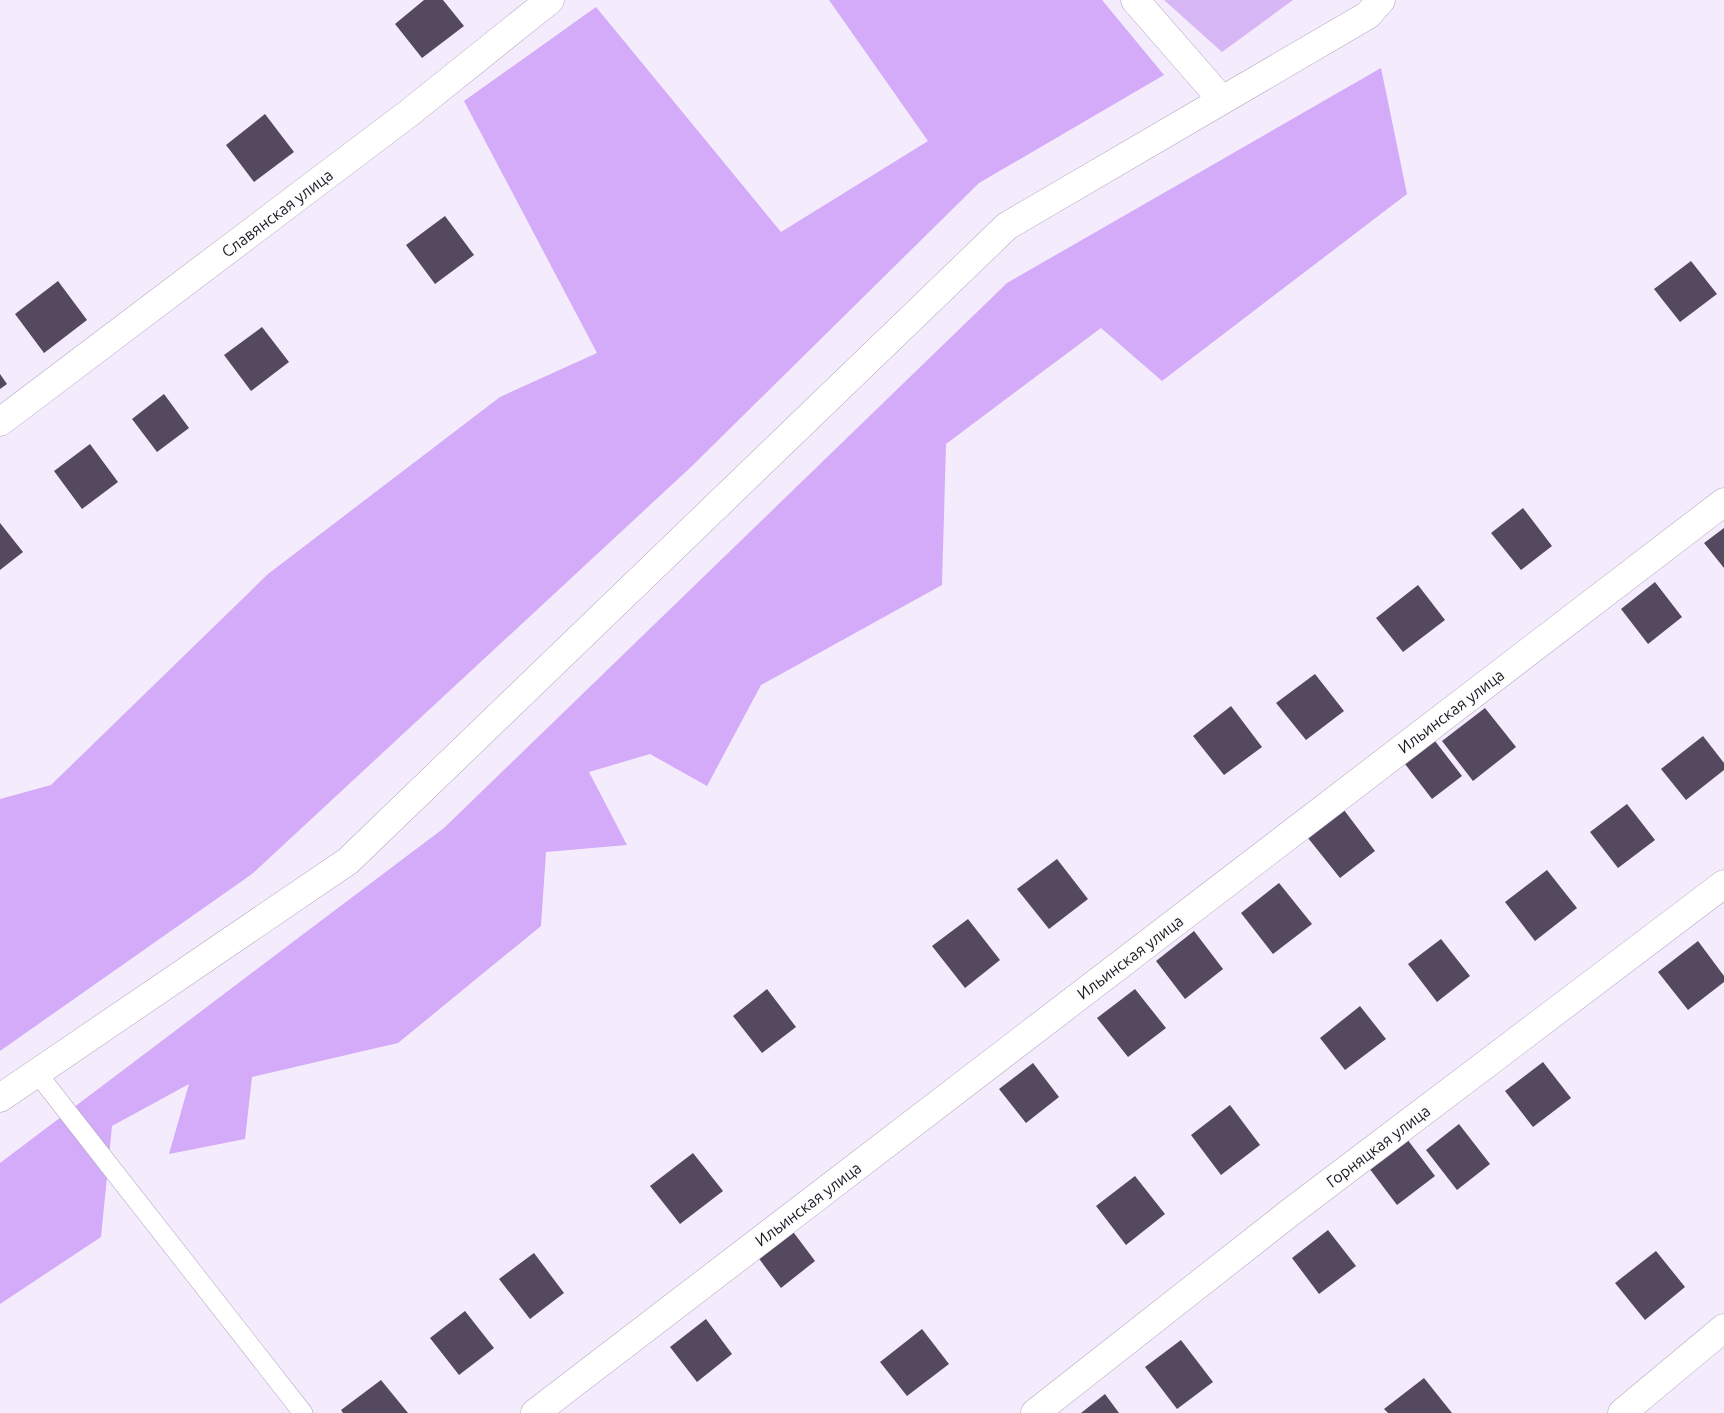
<svg xmlns="http://www.w3.org/2000/svg" width="1724" height="1413" font-family="Ubuntu,sans-serif">
<style>
.green{fill:#d6b6f4}
.forest{fill:#d3abf8}
.building{fill:#54495f}
.lines{fill:none;stroke-linecap:round;stroke-linejoin:round}
.service-casing{stroke:#b4a7c1;stroke-width:20}
.minor-casing{stroke:#b4a7c1;stroke-width:29}
.service{stroke:#fff;stroke-width:19}
.minor{stroke:#fff;stroke-width:28}
.labels{text-anchor:middle;dominant-baseline:central;stroke-width:5;stroke-linejoin:round;paint-order:stroke}
.street-label{font-size:16px;fill:#1c1720;stroke:#fdfdfd}
</style>
<rect width="100%" height="100%" fill="#f4ecfc"/>
<path class="green" d="M1164,0H1293L1222,52Z"/>
<path class="forest" d="M829,0H1102L1164,75L979,183L691,467L252,874L0,1051V799L51,785L268,574L500,397L597,353L464,101L596,7L781,232L928,141Z
M1381,68L1407,194L1162,381L1101,328L946,444L942,585L761,685L707,786L650,754L589,772L627,845L546,852L541,926L398,1043L252,1077L245,1139L169,1154L189,1084L112,1126L101,1237L0,1304V1163L444,828L1007,283Z"/>
<path class="building" d="M424,0H443L464,26L422,58L395,24Z
M265,114L294,152L254,182L226,145Z
M445,216L474,255L435,284L406,245Z
M1691,261L1717,294L1680,322L1654,289Z
M58,281L87,320L44,353L15,314Z
M262,327L289,362L251,391L224,355Z
M0,374L7,384L0,389Z
M164,394L189,428L157,452L132,419Z
M90,444L118,482L82,509L54,471Z
M1523,508L1552,546L1521,570L1491,533Z
M0,523L23,552L0,570Z
M1724,528V568L1704,543Z
M1655,582L1682,617L1648,644L1621,609Z
M1418,585L1445,620L1403,652L1376,618Z
M1315,674L1344,711L1306,740L1276,703Z
M1231,706L1262,747L1224,775L1193,736Z
M1485,708L1516,747L1473,781L1442,741Z
M1703,736L1724,763V770L1686,800L1661,769Z
M1435,741L1462,776L1432,799L1405,764Z
M1627,804L1655,840L1618,868L1590,832Z
M1344,810L1375,851L1340,878L1308,838Z
M1057,859L1088,899L1049,929L1017,889Z
M1547,870L1577,908L1535,941L1505,902Z
M1279,883L1312,924L1273,954L1241,913Z
M968,919L1000,960L965,988L932,946Z
M1194,931L1223,969L1185,999L1156,961Z
M1441,939L1470,976L1437,1002L1408,964Z
M1698,941L1724,976V982L1688,1010L1658,972Z
M767,989L796,1027L762,1053L733,1016Z
M1135,989L1166,1028L1128,1057L1097,1018Z
M1360,1006L1386,1039L1345,1070L1320,1038Z
M1543,1062L1571,1098L1533,1127L1505,1091Z
M1033,1063L1059,1097L1026,1123L999,1089Z
M1230,1105L1260,1145L1221,1175L1191,1135Z
M1459,1124L1490,1164L1457,1190L1426,1150Z
M1407,1139L1435,1176L1397,1205L1369,1168Z
M693,1153L723,1191L680,1224L650,1186Z
M1135,1176L1165,1214L1126,1245L1096,1206Z
M788,1225L815,1261L781,1288L754,1252Z
M1328,1230L1356,1266L1319,1294L1292,1258Z
M1656,1251L1685,1287L1645,1320L1615,1283Z
M534,1253L564,1293L530,1319L499,1279Z
M465,1311L494,1348L459,1375L430,1338Z
M706,1319L732,1354L697,1382L670,1347Z
M922,1329L949,1364L907,1396L880,1362Z
M1181,1340L1213,1382L1177,1409L1145,1367Z
M1424,1378L1452,1413H1388L1384,1409Z
M381,1380L408,1413H343L341,1410Z
M1105,1394L1119,1413H1081Z"/>
<g class="lines">
<g class="service-casing">
<path id="service" d="M37,1073L303,1413"/>
</g>
<g class="minor-casing">
<path id="minor" d="M1135,0L1222,100
M0,422L409,113L550,0
M0,1098L348,861L1007,226L1368,15L1381,0
M535,1413L1724,502
M1035,1413L1292,1211L1724,884
M1622,1413L1724,1328"/>
</g>
<use href="#service" class="service"/>
<use href="#minor" class="minor"/>
</g>
<g class="labels">
<g class="street-label">
<text transform="translate(277 213) rotate(-37)">Славянская улица</text>
<text transform="translate(1451 711) rotate(-37)">Ильинская улица</text>
<text transform="translate(1130 957) rotate(-37)">Ильинская улица</text>
<text transform="translate(1378 1146) rotate(-37)">Горняцкая улица</text>
<text transform="translate(808 1204) rotate(-37)">Ильинская улица</text>
</g>
</g>
</svg>
